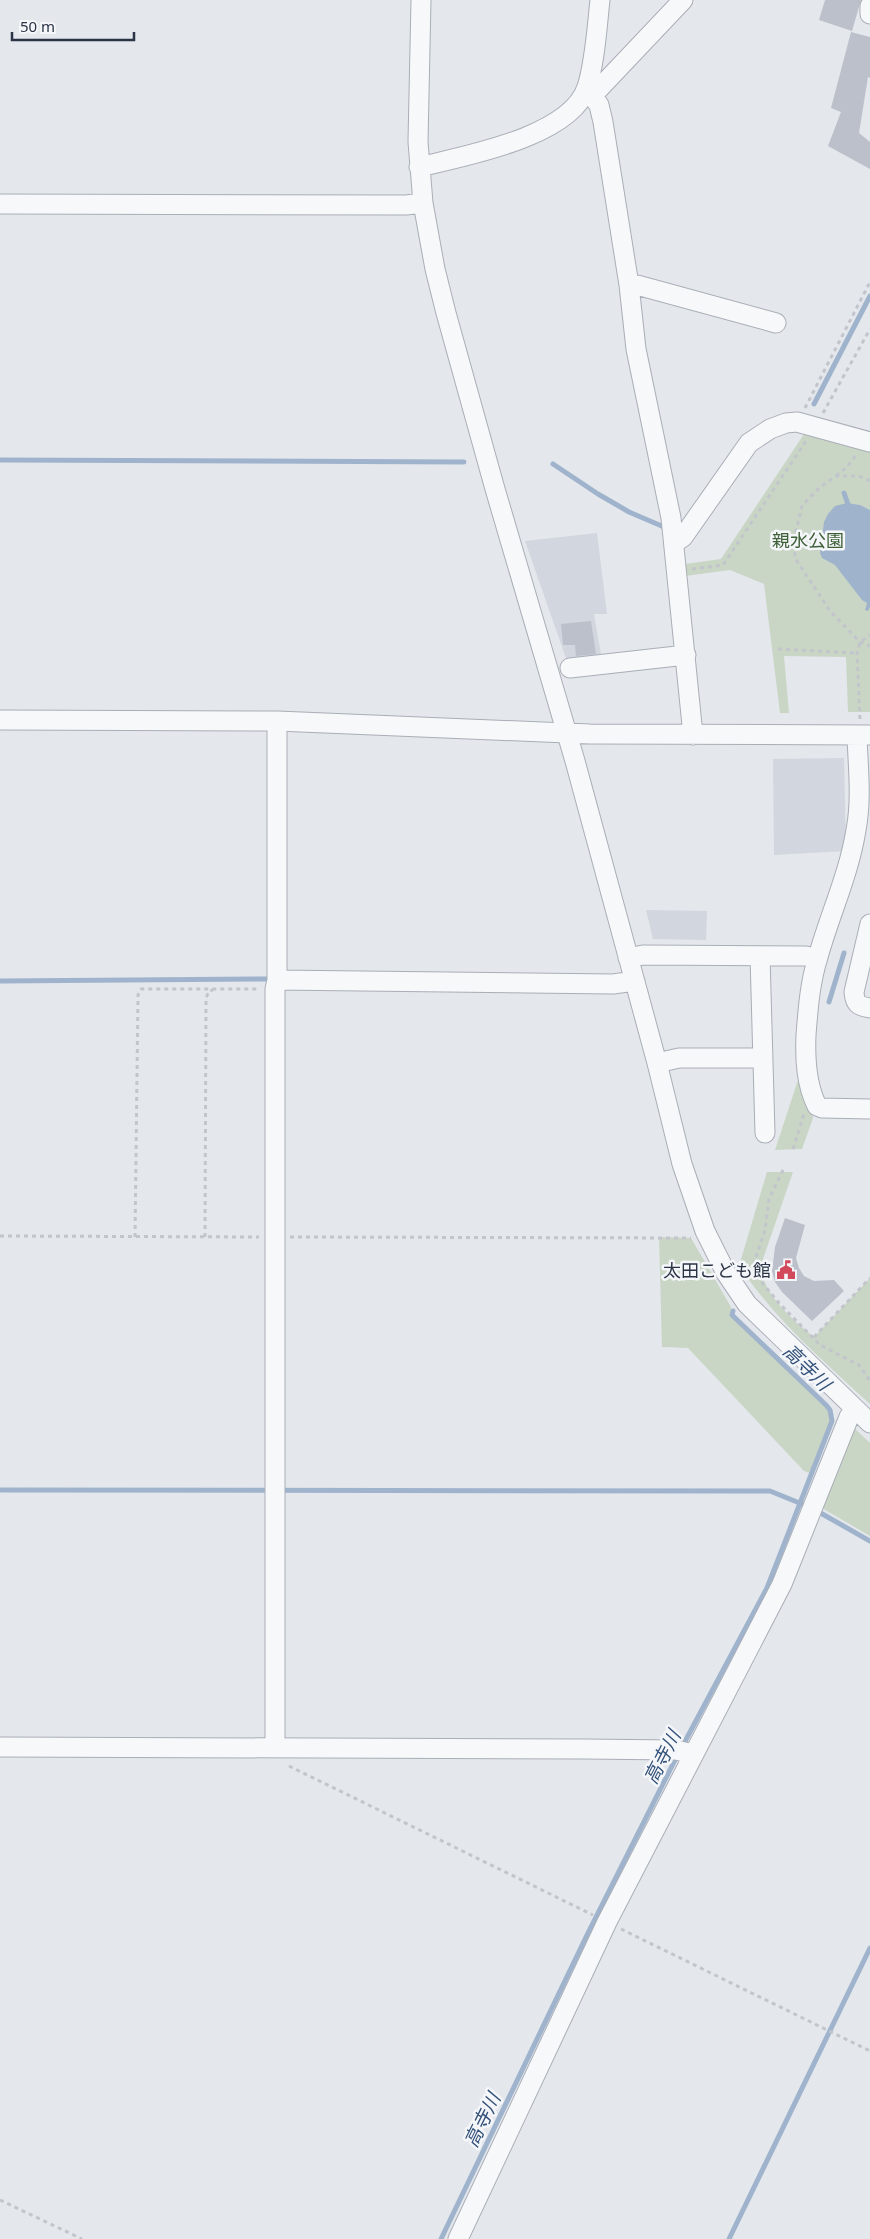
<svg xmlns="http://www.w3.org/2000/svg" width="870" height="2239" font-family="'Noto Sans','Noto Sans JP',sans-serif">
<style>
.built{fill:#d2d6de}
.green{fill:#c9d6c5}
.water{fill:#9fb4cc}
.lines{fill:none;stroke-linecap:round;stroke-linejoin:round}
.stream{stroke:#9fb4cc;stroke-width:5}
.building{fill:#bbc0ca}
.minor-casing{stroke:#a9aeb7;stroke-width:21}
.path{stroke:#c2c5cb;stroke-width:3;stroke-dasharray:4 4;stroke-linecap:butt}
.minor{stroke:#f7f8fa;stroke-width:19}
.labels{text-anchor:middle;dominant-baseline:central;stroke-width:5;stroke-linejoin:round;paint-order:stroke}
.park-label{font-size:18px;fill:#3f6138;stroke:#f4f6f9}
.poi-label{font-size:18px;fill:#2b3445;stroke:#f4f6f9;text-anchor:end}
.water-label{font-size:19px;font-style:italic;fill:#34527a;stroke:#f4f6f9}
</style>
<rect width="100%" height="100%" fill="#e4e7ec"/>
<path class="built" d="M597,533L607,614H594L602,660L568,664L525,541Z
M844,758L846,851L774,855L773,759Z
M646,910L707,911L706,940L653,939Z"/>
<path class="green" d="M808,428L870,447V712H848L846,657L784,656L789,713H780L764,584L730,570L685,576V564L721,559Z
M800,1074L813,1118L802,1149L775,1150Z
M767,1172H793L763,1259C763,1264 761,1270 762,1275C769,1299 795,1322 814,1337L870,1278V1404C823,1361 775,1319 739,1266Z
M659,1237L691,1238L731,1307L732,1315L830,1410L832,1421L831,1427L813,1474L804,1471L688,1348L662,1347Z
M853,1427L870,1443V1536L822,1508Z"/>
<path class="water" d="M847,503L860,505L870,510V607L868,611L865,610L867,603L862,600L835,565L822,558L820,553L824,522L828,514L835,506Z"/>
<g class="lines">
<path class="stream" d="M814,404L870,296
M0,460L464,462
M553,464L598,494L629,512L664,527
M844,493L849,507
M0,981L268,979
M829,1002L844,953
M0,1490L760,1491H770L802,1504
M817,1511L870,1541
M682,1747L767,1588L832,1421L830,1410L826,1405L732,1315L733,1311
M441,2239L587,1935L678,1754
M729,2239L870,1948"/>
</g>
<path class="building" d="M825,0H861L852,31L819,20Z
M851,32L870,37V78L868,77L859,133L870,142V169L828,146L841,112L831,108Z
M591,621L596,654L576,656L575,645H563L561,624Z
M785,1218L805,1225L796,1258L799,1268L804,1276L814,1281L834,1280L844,1291L812,1321L782,1292L775,1282L772,1271L775,1247Z"/>
<g class="lines">
<g class="minor-casing">
<path id="minor" d="M421,0L418,142L423,203L435,269L446,313L495,489L575,761L657,1063L682,1164L705,1231L726,1273L747,1304L870,1423
M870,6V14
M587,89L599,105L603,122L629,285L636,349L671,518L693,735
M593,95L683,0
M419,167C464,156 571,137 587,87C595,62 597,27 600,0
M0,204L406,205L423,203
M629,285H637L776,323
M674,543L683,537L749,443L770,429L786,423L797,422L870,442
M570,668L686,655
M0,720L277,721L590,734L870,735
M857,736C858,767 862,799 856,830C849,874 830,914 818,957C810,982 808,1009 806,1035C805,1059 806,1084 817,1106L822,1108L870,1109
M870,924L854,992C855,1004 858,1006 870,1008
M760,956L765,1133
M628,958L643,955L806,956L817,958
M277,980L613,984L635,981
M657,1063L679,1058H763
M0,1747L584,1749L676,1750L693,1754
M275,1748V989L277,980V721
M458,2239L607,1922L782,1584L849,1417L855,1409"/>
</g>
<path class="path" d="M805,408L870,282
M823,413L870,329
M836,476L847,467L856,455
M870,481L859,476H836L819,488L802,506L794,539L795,558L830,611L860,642L870,646
M692,569L723,565L806,441
M778,649L857,653
M860,719L857,653L860,642L870,635
M793,1149L804,1114
M783,1170L769,1199L765,1230L753,1266L755,1274L779,1303L820,1345L859,1365L870,1381
M0,1236L259,1237
M135,1237L138,995L141,989H260
M205,1237L206,998L209,991L213,990
M290,1237L691,1238
M814,1337L870,1278
M289,1766L593,1915
M621,1929L870,2051
M0,2200L82,2239"/>
<use href="#minor" class="minor"/>
</g>
<defs>
<g id="civic-bare" transform="scale(1.5)"><path d="M-.6-6.5H3V-4.5H.6V-3L4-1V1h2V6H-6V1h2V-1L-.6-3ZM-1.2 2.5V6h2.4V2.5Z" fill="#d1495b" stroke="#f4f6f9" stroke-width="2.5" paint-order="stroke"/></g>
</defs>
<g fill-rule="evenodd">
<use href="#civic-bare" x="786" y="1270"/>
</g>
<g class="labels">
<g class="park-label">
<text x="808" y="540">親水公園</text>
</g>
<g class="poi-label">
<text x="771" y="1270">太田こども館</text>
</g>
<g class="water-label">
<text transform="translate(807 1367) rotate(44)">高寺川</text>
<text transform="translate(662 1757) rotate(-63)">高寺川</text>
<text transform="translate(482 2120) rotate(-64)">高寺川</text>
</g>
</g>
<path d="M12 32v8h122v-8" fill="none" stroke="#2b3445" stroke-width="2.5"/>
<text x="20" y="32" font-size="15" fill="#2b3445" stroke="#f4f6f9" stroke-width="4" paint-order="stroke">50 m</text>
</svg>
